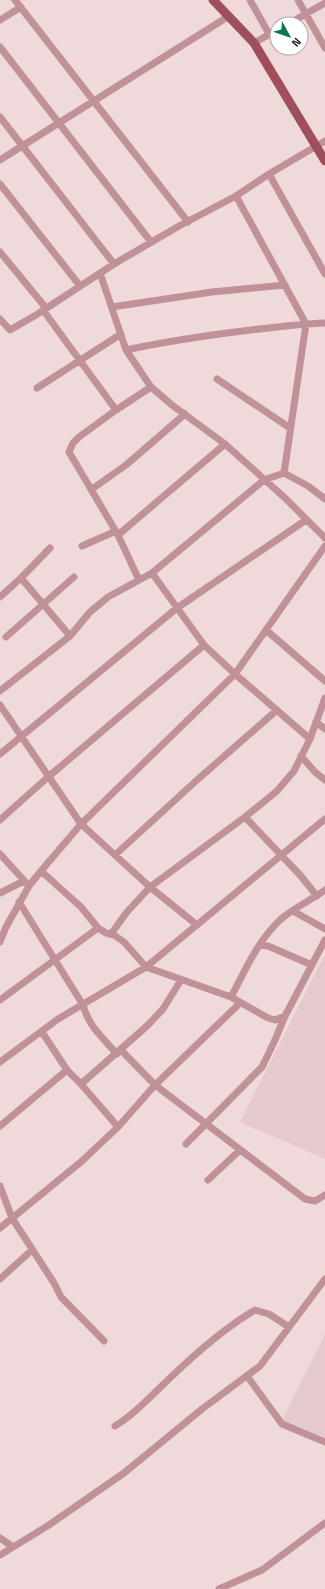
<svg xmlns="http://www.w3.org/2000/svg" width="325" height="1589" font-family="'Titillium Web',sans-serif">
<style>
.built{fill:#e6c9cc}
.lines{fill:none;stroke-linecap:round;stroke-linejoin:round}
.minor{stroke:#c09297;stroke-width:7}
.major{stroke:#9f4f5b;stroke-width:9}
</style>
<rect width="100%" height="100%" fill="#efd9db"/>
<path class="built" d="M325,954V1159L240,1122Z
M325,1334V1438L282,1421Z"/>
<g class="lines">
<path class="minor" d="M15,0L188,222
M250,0L269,34
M298,0L325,48
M0,20L21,7
M288,24L325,3
M254,43L277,30
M0,47L151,242
M0,117L114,264
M0,160L229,16
M269,174L325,274
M0,184L80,286
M236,196L306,324L284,473L308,486L325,499
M0,252L46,308
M100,273L126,350L151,387L172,405L225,444L285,498L325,538
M112,307L212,292L285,285
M43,310L116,410
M0,319L10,330L36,315L114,264L179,226L236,196L269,174L325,141
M126,350C168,341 209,335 251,330C276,327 300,324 325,323
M217,379L290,428
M37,388L121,334
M92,489L126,465L185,414
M118,535L225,444
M82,546L116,531
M152,573L204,645L235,674L310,739
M21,578L70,636
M139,580L118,535L69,452L73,443L79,437L116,410L151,387
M0,597L21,578L50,548
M266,630L325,681
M6,637L74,577
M0,691L70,636L90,612L108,597L152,573L264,480L284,473
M0,705L81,824L150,887L197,925
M316,722L325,729
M0,754L177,608L306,520
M301,756L315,772L325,780
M245,817L300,875L317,896
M0,820L48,777L204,645
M0,854L29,886
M115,855L197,780L277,710
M41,871L81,907L98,928L106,933L114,935L124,942L146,967L231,997L268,1018L275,1020L285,1016L325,940
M0,893L24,881
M19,902L83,1005C89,1027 102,1037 117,1054
M293,911L325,929
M111,934L127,912L150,887L245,817L277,791L294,771L310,739L325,698
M0,942L6,927L29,886L41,871L81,824L235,674L325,546
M260,945L268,946L312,965
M231,997C245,971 258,940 281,919C294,908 311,900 325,890
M0,1000L98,928
M42,1032L67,1070L81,1084L118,1127
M121,1050L155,1085L305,1199L315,1201L325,1195
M0,1062L58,1019L146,967L325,819
M81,1084L147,1026L163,1009L181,980
M0,1126L67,1070
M186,1144L262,1067L275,1040L285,1016
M208,1180L240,1150
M0,1186L12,1218L54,1283L61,1297L104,1341
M0,1228L82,1161L118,1127L155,1085L240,1003
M0,1279L32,1250
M247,1376L282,1424L325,1442
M115,1426C136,1413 152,1395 170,1378C196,1353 224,1328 255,1310L269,1314L289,1327
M0,1538L13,1547
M0,1555L49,1525L124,1473L202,1409L260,1366L325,1279
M219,1589L262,1570L325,1523"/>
<path class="major" d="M213,0L254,43L325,161"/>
</g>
<g transform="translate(289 36) rotate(130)"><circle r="19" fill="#ffffff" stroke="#ada9a9"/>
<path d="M0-3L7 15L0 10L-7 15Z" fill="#0e7851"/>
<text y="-6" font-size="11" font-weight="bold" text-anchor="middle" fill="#312929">N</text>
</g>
</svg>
